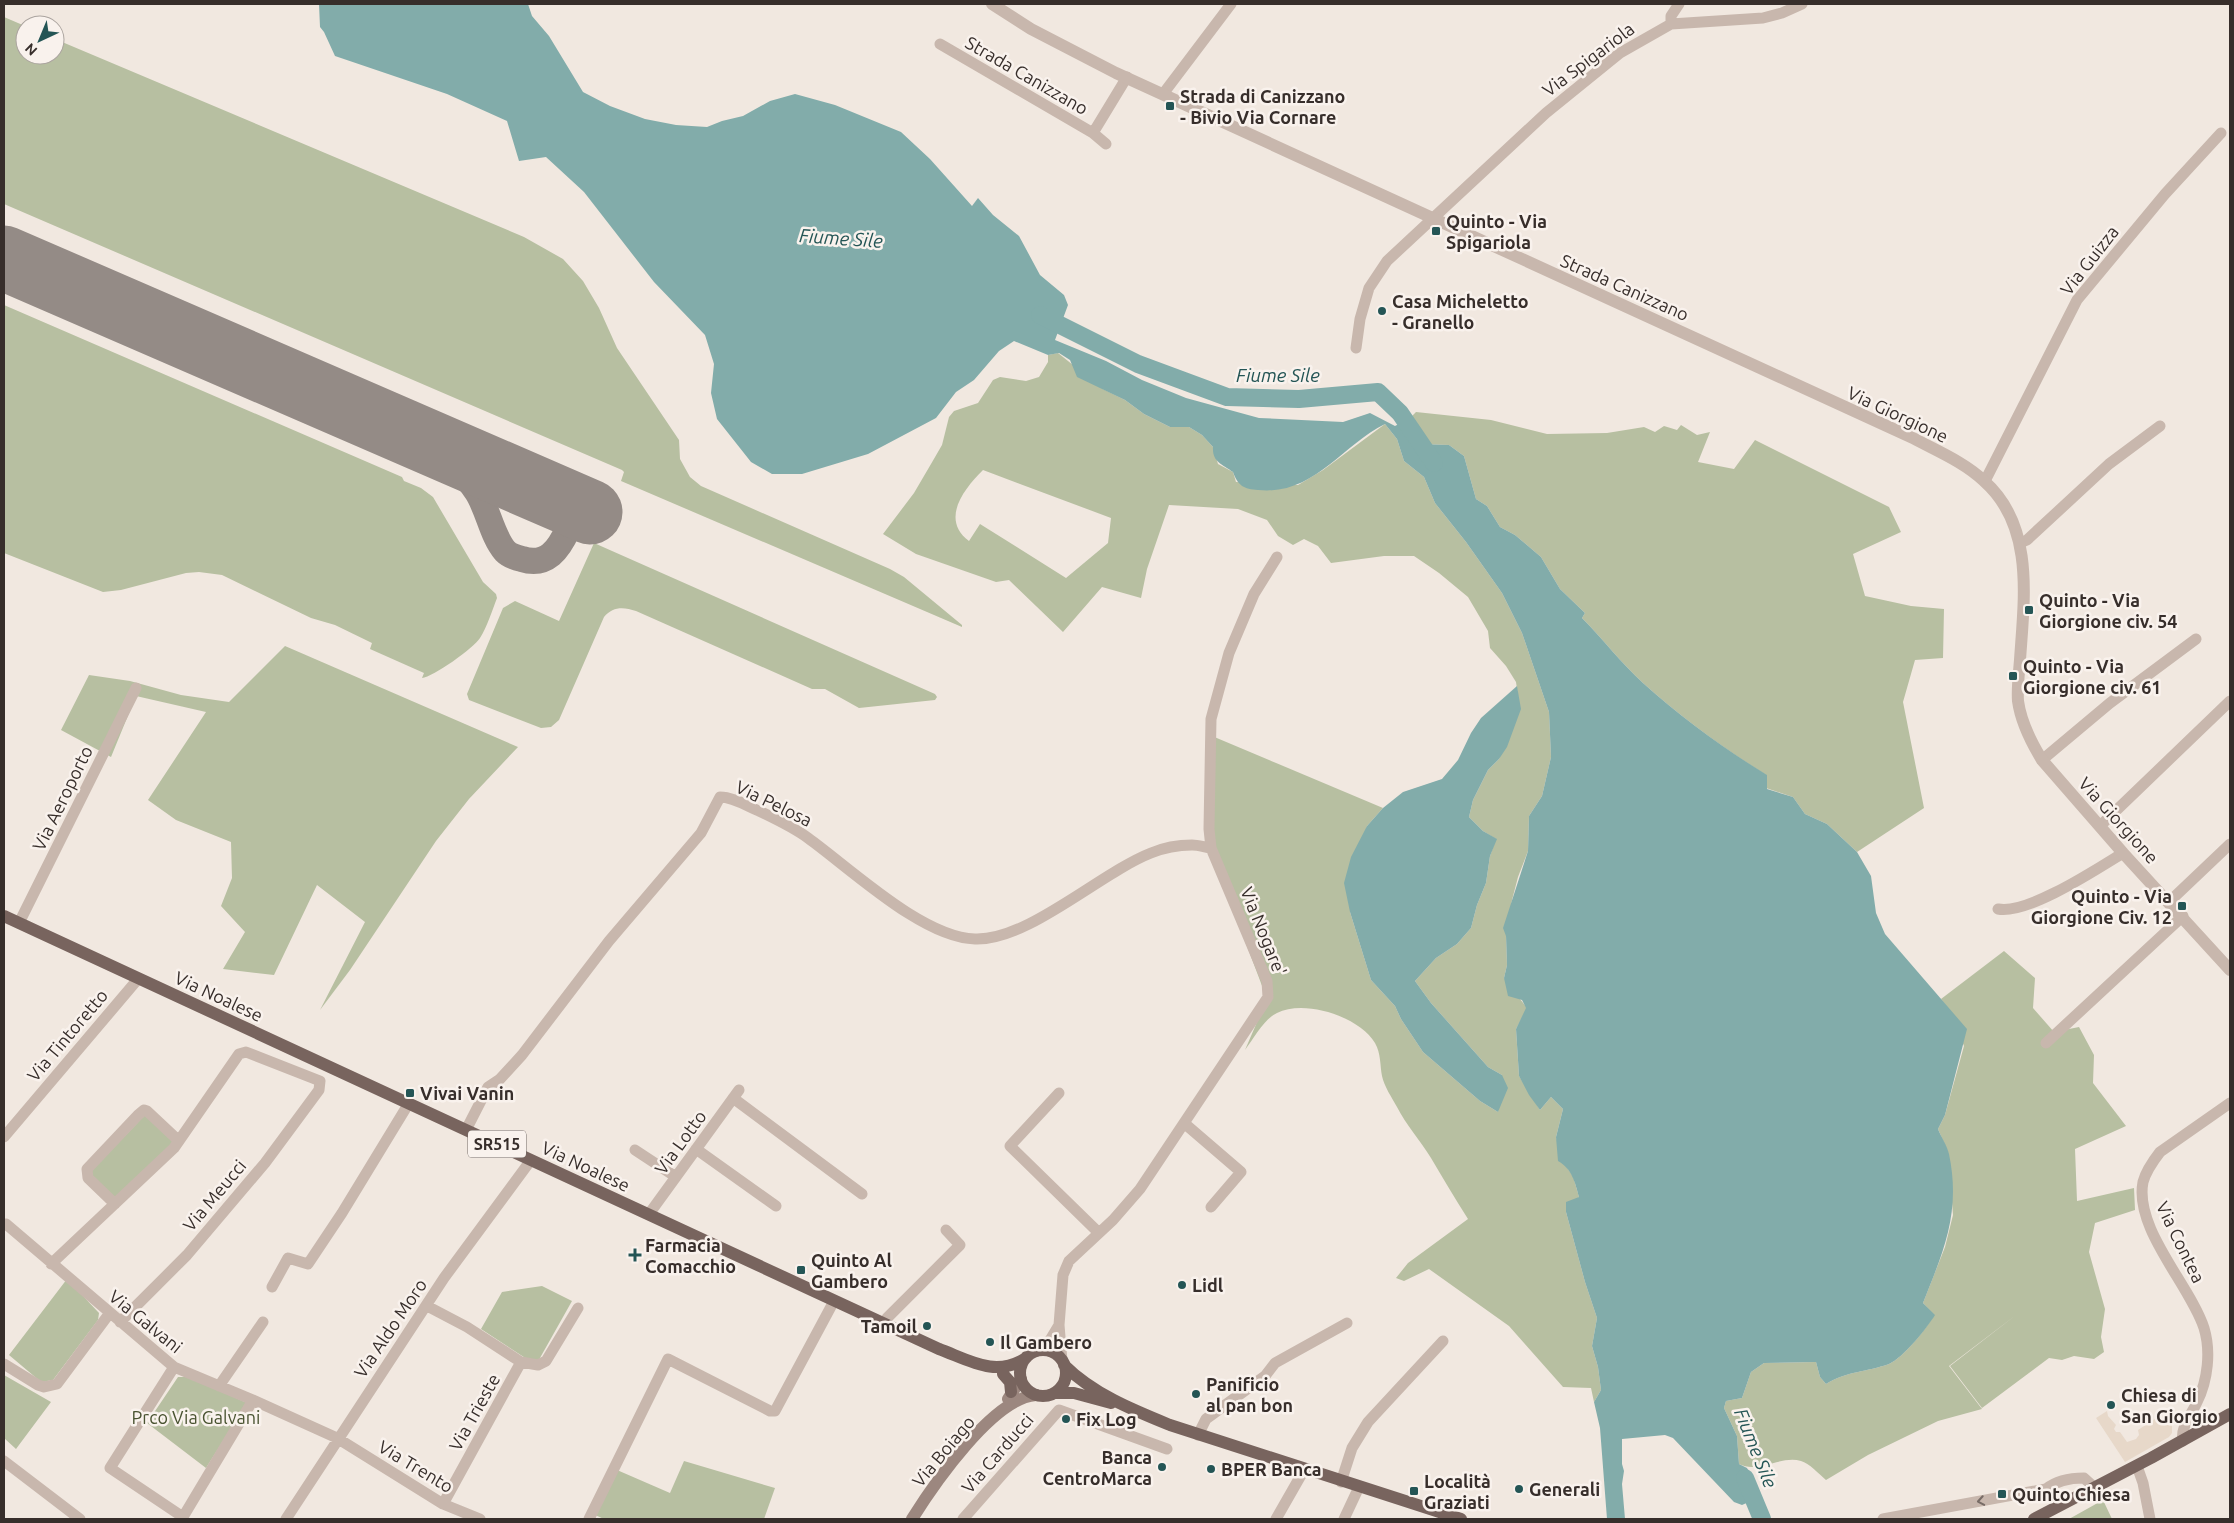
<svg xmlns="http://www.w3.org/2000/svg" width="2234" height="1523" font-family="Ubuntu,sans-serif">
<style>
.green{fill:#b7bfa1;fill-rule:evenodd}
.plaza{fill:#e7d8c9}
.water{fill:#82acaa}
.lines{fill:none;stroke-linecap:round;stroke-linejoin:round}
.river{stroke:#82acaa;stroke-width:18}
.taxiway{stroke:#948b86;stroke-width:26}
.runway{stroke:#948b86;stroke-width:65}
.minor{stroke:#c8b7ad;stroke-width:11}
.tertiary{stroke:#c8b7ad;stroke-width:12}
.secondary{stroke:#9c877f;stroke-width:12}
.primary{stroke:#78645e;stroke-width:12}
.oneway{stroke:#786c66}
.poi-dot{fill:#245555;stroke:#f9f2ed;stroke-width:2}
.labels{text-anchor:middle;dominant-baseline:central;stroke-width:5;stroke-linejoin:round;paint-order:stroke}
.shield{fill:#f9f2ed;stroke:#716965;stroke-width:1}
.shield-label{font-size:16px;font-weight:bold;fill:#372e2b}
.street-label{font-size:18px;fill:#372e2b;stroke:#f9f2ed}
.poi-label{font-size:18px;font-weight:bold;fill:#372e2b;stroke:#f9f2ed;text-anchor:start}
.park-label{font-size:18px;fill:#495331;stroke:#f9f2ed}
.water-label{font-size:19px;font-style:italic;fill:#245555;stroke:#f9f2ed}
</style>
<rect width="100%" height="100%" fill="#f1e8e0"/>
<path class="green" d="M4,17L25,26V55H55V39L524,237L563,259L583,281L599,308L617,348L679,440L680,459L690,477L701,486L890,569L904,577L962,625V627L621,481L624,472L622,470L4,204Z
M4,305L402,477L404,481L421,488L433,497L483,582L496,594L497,598C492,611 487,627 480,638C474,648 433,677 422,678L424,673L370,649L372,643L335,625L311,618L222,575L199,572L186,573L121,590L103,592L4,553Z
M1058,353L1103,389L1125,400L1144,414L1170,427H1189L1202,435L1213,447L1218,464L1233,472L1236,482L1298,485L1323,470L1385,424L1397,439L1404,461L1424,477L1435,503L1466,542L1502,593L1522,633L1549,712L1551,757L1542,796L1529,816L1528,851L1518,877L1512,900L1506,936L1507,965L1504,978L1527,1008L1516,1029L1519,1076L1540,1110L1551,1097L1563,1109L1556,1137L1565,1165L1573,1176L1579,1197L1566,1212L1585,1282L1597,1318L1592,1346L1598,1367L1601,1390L1594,1402L1591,1388L1563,1387L1509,1326L1429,1269L1404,1281L1396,1278L1408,1263L1468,1219C1455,1199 1443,1178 1431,1158C1420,1140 1406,1125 1397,1107C1392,1098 1384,1086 1382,1076C1380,1066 1381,1053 1375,1043C1360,1017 1305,999 1277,1013C1264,1019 1254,1038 1245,1050L1267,999L1213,856L1212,736L1383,808L1367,826L1350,912L1371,980L1395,1006L1401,1019L1423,1052L1480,1101L1498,1112L1502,1075L1488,1067L1431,1003L1415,981L1436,958L1457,944L1471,928L1477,905L1486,883L1490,856L1496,839L1483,831L1469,817L1473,800L1488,770L1499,759L1520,709L1516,682L1506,666L1490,648L1488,631L1468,597L1439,573L1414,556H1384L1331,563L1318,546L1304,539L1293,545L1278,536L1267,520L1238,509L1169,505L1147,569L1141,598L1102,587L1063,632L1009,580L996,582L916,554L883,534L914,493L931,464L942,445L949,417L954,411L978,403L993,380L1000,377L1026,381L1039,377L1048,362V355ZM983,470L1111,518L1108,543L1066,578L980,524L969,541C940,519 964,489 983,470Z
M1416,412L1491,420L1547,434L1607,433L1644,427L1655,432L1664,426L1677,430L1681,425L1697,435L1710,432L1698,462L1734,469L1755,440L1889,507L1901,532L1853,554L1865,596L1911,606L1944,609L1943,658L1915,660L1903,702L1924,808L1857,852L1827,824L1805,814L1793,797L1766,788V775C1723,748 1681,717 1643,683C1621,663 1603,639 1582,618L1585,613L1560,589L1541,557L1515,535L1500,527L1487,506L1476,499L1464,456L1449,445L1420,444L1417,434L1418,427L1410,418Z
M594,543L935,694L937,697L935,700L859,708L825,689H812L636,611C624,607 613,606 604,617L559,720L551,727L541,728L469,700L467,694L503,608L515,601L559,621Z
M285,646L518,747L469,799L436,841L350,970L320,1010L365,922L317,885L274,975L223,969L245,932L221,906L232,878L231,842L176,820L148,800L206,712L136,696L111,757L61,730L89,675L130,681L181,695L229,702Z
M2004,951L2035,978L2033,1008L2054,1032L2079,1027L2094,1055L2093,1083L2126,1126L2075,1149L2077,1201L2134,1188L2135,1210L2095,1223L2089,1252L2105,1309L2101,1337L2104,1352L2094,1359L2074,1356L2062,1360L2049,1358L1982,1408L1950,1366L2016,1315L1949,1366L1982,1409L1938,1421L1868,1455L1826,1480C1819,1474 1809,1463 1801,1461C1781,1455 1758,1474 1739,1464L1737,1436L1724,1408L1726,1401L1742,1398L1751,1372L1764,1363L1816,1362L1820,1377L1826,1384C1847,1371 1867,1372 1889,1364C1903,1358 1927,1328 1934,1315L1923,1303L1945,1247L1953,1215L1948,1152L1938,1129L1945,1115L1964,1046L1949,1010L1941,999Z
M147,1113L175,1141L114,1201L90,1175L91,1171Z
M67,1279L99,1313L98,1320L53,1380L41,1382L9,1355Z
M542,1286L572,1301L536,1365L481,1329L502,1292Z
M4,1375L51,1402L16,1449L4,1438Z
M178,1377H189L247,1403L206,1468L147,1423Z
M684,1461L775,1488L764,1519H604L595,1515L617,1470L670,1493Z
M2103,1500L2112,1519H2069Z"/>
<path class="plaza" d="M2107,1411L2108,1416L2116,1425L2114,1429L2116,1432H2120L2127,1442L2136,1439L2139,1435L2138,1430L2164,1413L2172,1426V1433L2169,1437L2125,1462L2096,1418Z"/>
<path class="water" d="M319,4H528L532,16L549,36L583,92L610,106L645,119L676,125L707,127L722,121L743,116L770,101L795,94L835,105L901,132L930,159L972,206L978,198L993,215L1019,236L1040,275L1064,295L1068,305L1055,340L1106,361L1142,380L1186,398L1259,418L1343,422L1370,413L1395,426L1410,418L1418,427L1417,434L1420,444L1449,445L1464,456L1476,499L1487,506L1500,527L1515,535L1541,557L1560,589L1585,613L1582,618C1603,639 1621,663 1643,683C1681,717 1723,748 1767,775V789L1793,797L1805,814L1827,824L1857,852L1871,876L1876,913L1885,934L1967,1029L1945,1115L1938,1129C1941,1137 1947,1145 1949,1154C1961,1212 1944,1250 1923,1303L1935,1315C1927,1328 1903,1358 1889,1364C1867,1372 1847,1371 1826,1384L1820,1377L1816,1362L1764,1363L1751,1372L1742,1398L1726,1401L1724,1408L1737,1436L1739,1464L1747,1468L1760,1492L1758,1498L1742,1505L1734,1502L1673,1438L1665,1435L1622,1439V1464L1624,1471L1622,1484L1625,1519H1607L1600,1428L1594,1402L1601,1390L1598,1367L1592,1346L1597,1318L1585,1282L1566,1212V1202L1579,1197C1575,1182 1572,1169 1558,1161L1556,1137L1563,1109L1551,1097L1540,1110L1529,1095L1519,1076L1516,1029L1526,1008L1522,1000L1508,996L1504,978L1507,965L1506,936L1503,928L1528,851L1529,816L1542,796L1551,757L1549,712L1522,633L1502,593L1466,542L1435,503L1424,477L1404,461L1397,439L1385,424C1341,446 1313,496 1258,490C1244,489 1238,486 1233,472C1222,464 1212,462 1213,447L1202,435L1189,427H1170L1144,414L1125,400L1077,377L1070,360L1059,353L1048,355L1014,341L999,351L974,380L956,392L936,418L868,454L802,474H772L751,462L717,419L711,393L714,364L705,335L654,282L584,192L546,157L519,161L507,121L447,94L335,56L324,32L320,27Z
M1517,686L1521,709L1507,747L1499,759L1488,770L1473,800L1469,817L1483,831L1497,839L1490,856L1486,883L1477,905L1471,928L1457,944L1436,958L1415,981L1431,1003L1488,1067L1502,1075L1508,1088L1498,1112L1480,1101L1423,1052L1401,1019L1395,1006L1371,980L1350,912L1344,883L1351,857L1367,826L1383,808L1403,792L1442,779L1458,760L1471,733L1481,718Z"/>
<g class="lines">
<path class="river" d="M1040,315L1138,364L1227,397L1299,399L1378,392L1400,413L1434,463
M1745,1478L1762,1519"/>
<path class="taxiway" d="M422,438C443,455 462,469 477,492C488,509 492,536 505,551C509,555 517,558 522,559C547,567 559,549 568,529L560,504L549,494"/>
<path class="runway" d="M4,258L590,512"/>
<path class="minor" d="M1671,24V16L1679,4
M940,44L1093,133L1127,77
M1163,94L1231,4
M1093,133L1106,144
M1356,348L1360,319L1369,288L1387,261L1546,113L1620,53L1671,24L1763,18L1782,13L1802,4
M1985,481L2077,300L2165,194L2221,133
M2020,543L2027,540L2109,464L2160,426
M2042,760L2110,703L2196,639
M2100,826L2230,701
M2170,901L2230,844
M1998,909C2027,915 2097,869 2123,853
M19,923L136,688
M2046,1043L2183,916
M1059,1093L1010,1146L1099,1233
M733,1098L862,1194
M1184,1123L1241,1172L1211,1207
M466,1130L488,1087L500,1079L522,1055L609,941L701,833L720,797C733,797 747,806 759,811C776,819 793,827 808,838C851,869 923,938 975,939C1028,941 1100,873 1151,853C1163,848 1179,845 1192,845C1198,845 1204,847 1211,848
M4,1137L138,979
M696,1149L776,1206
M635,1150L676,1177
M115,1204L88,1178L87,1169L138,1115L144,1110L147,1111L179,1141
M649,1214L739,1090
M6,1224L174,1367L253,1400L337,1438L443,1504L480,1519
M51,1264L174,1148L239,1054L246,1052L320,1081
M272,1287L288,1258L308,1264L342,1213L409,1103
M427,1306L467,1327L521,1362L538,1365L546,1361L578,1308
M120,1322L187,1255L265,1163L319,1090L320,1081
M884,1324L887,1318L960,1245L946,1230
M1037,1351L1050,1340L1059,1325
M1062,1361L1059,1325L1063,1275L1069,1261L1113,1220L1140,1189L1268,997L1267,981L1211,848L1209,829L1211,719L1229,653L1254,594L1277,557
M4,1364L38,1385L44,1387L57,1384L109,1314
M174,1367L110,1468L183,1517L253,1400
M219,1386L263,1322
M1198,1435L1206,1419L1265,1376L1275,1363L1347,1323
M2183,1441C2180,1427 2192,1414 2197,1402C2208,1380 2211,1351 2204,1328C2190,1285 2134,1229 2143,1182C2146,1171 2153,1161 2160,1152L2230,1103
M4,1461L80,1519
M2137,1466L2143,1483L2150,1519
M1341,1482L1352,1448L1368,1422L1443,1341
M443,1504L521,1362
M286,1519L444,1278L531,1160
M589,1519L668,1359L770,1411H775L834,1301
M963,1519L1059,1410L1167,1449
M1276,1519L1304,1470
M1344,1519L1359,1487
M1883,1519L2046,1489C2056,1481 2071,1478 2084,1478L2095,1488"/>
<path class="tertiary" d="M992,4L1031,29L1116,73L1913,438C1937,451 1964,462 1984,481C2035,526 2024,599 2020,660C2019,673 2017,688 2018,701C2021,723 2031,742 2042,760L2123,853L2230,970"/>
<path class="secondary" d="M1008,1399L1021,1379
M912,1519C934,1484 993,1398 1036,1395"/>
<path class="primary" d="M4,916L939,1349C969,1360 995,1378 1026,1358
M1020 1373a23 23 0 1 1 46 0a23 23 0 1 1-46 0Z
M1064,1365C1093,1394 1133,1410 1170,1425L1461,1519
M1003,1374L1010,1382L1011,1392
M1055,1393H1074L1111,1403
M2034,1519L2151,1458L2230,1414"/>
</g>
<defs><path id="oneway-chevron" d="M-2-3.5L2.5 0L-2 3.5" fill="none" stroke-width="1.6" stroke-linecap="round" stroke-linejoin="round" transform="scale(1.25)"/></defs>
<use class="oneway" href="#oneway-chevron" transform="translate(1981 1501) rotate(170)"/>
<g class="poi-dot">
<rect x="1165" y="101" width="10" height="10" rx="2.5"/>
<rect x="1431" y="226" width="10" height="10" rx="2.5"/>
<circle cx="1382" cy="311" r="5"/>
<rect x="2024" y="605" width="10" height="10" rx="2.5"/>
<rect x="2008" y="671" width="10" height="10" rx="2.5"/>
<rect x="2177" y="901" width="10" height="10" rx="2.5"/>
<rect x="405" y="1088" width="10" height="10" rx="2.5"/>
<path d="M632.5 1247.5h5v5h5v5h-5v5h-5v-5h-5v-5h5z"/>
<rect x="796" y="1265" width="10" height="10" rx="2.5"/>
<circle cx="1182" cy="1285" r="5"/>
<circle cx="927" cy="1326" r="5"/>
<circle cx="990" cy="1342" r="5"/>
<circle cx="1196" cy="1394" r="5"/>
<circle cx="2111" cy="1405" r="5"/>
<circle cx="1066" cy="1419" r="5"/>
<circle cx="1162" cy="1467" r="5"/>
<circle cx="1211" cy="1469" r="5"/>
<circle cx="1519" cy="1489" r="5"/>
<rect x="1409" y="1486" width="10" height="10" rx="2.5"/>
<rect x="1997" y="1489" width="10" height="10" rx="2.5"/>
</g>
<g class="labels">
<rect class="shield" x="468" y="1130.5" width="58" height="27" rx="4"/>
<g class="shield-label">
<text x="497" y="1144">SR515</text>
</g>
<g class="street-label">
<text transform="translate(1588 59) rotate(-37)">Via Spigariola</text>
<text transform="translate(1027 75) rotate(30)">Strada Canizzano</text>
<text transform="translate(2089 260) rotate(-52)">Via Guizza</text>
<text transform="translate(1625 287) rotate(24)">Strada Canizzano</text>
<text transform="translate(1898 414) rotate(25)">Via Giorgione</text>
<text transform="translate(62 798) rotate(-64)">Via Aeroporto</text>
<text transform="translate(774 803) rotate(26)">Via Pelosa</text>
<text transform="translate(2119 820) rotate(48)">Via Giorgione</text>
<text transform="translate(1264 931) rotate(68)">Via Nogare'</text>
<text transform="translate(219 996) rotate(25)">Via Noalese</text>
<text transform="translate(67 1035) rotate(-50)">Via Tintoretto</text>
<text transform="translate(680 1142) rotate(-54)">Via Lotto</text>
<text transform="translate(586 1166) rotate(25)">Via Noalese</text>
<text transform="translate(214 1195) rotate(-50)">Via Meucci</text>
<text transform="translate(2181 1242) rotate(64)">Via Contea</text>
<text transform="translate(146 1321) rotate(39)">Via Galvani</text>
<text transform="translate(390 1328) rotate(-56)">Via Aldo Moro</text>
<text transform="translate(474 1412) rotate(-61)">Via Trieste</text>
<text transform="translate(943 1451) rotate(-50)">Via Boiago</text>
<text transform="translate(997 1453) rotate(-49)">Via Carducci</text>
<text transform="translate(416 1466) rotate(31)">Via Trento</text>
</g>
<g class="poi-label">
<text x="1180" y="96">Strada di Canizzano<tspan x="1180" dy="21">- Bivio Via Cornare</tspan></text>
<text x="1446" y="221">Quinto - Via<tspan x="1446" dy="21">Spigariola</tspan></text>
<text x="1392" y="301">Casa Micheletto<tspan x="1392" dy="21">- Granello</tspan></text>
<text x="2039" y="600">Quinto - Via<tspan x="2039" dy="21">Giorgione civ. 54</tspan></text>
<text x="2023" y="666">Quinto - Via<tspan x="2023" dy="21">Giorgione civ. 61</tspan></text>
<text x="2172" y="896" text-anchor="end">Quinto - Via<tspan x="2172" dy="21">Giorgione Civ. 12</tspan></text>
<text x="420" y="1093">Vivai Vanin</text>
<text x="645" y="1245">Farmacia<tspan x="645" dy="21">Comacchio</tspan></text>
<text x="811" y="1260">Quinto Al<tspan x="811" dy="21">Gambero</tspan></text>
<text x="1192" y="1285">Lidl</text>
<text x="917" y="1326" text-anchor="end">Tamoil</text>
<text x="1000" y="1342">Il Gambero</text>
<text x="1206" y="1384">Panificio<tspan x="1206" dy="21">al pan bon</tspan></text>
<text x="2121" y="1395">Chiesa di<tspan x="2121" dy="21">San Giorgio</tspan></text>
<text x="1076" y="1419">Fix Log</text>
<text x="1152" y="1457" text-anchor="end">Banca<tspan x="1152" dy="21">CentroMarca</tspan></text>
<text x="1221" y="1469">BPER Banca</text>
<text x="1424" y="1481">Località<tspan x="1424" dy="21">Graziati</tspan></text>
<text x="1529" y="1489">Generali</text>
<text x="2012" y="1494">Quinto Chiesa</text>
</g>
<g class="park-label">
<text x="196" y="1417">Prco Via Galvani</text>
</g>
<g class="water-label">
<text transform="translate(841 238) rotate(4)">Fiume Sile</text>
<text x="1278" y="375">Fiume Sile</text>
<text transform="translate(1756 1448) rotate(68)">Fiume Sile</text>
</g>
</g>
<rect width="2234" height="1523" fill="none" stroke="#372e2b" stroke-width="10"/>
<g transform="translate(40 40) rotate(224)"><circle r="24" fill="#f9f2ed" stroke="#aba49f"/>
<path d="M0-4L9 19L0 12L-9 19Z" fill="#245555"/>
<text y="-8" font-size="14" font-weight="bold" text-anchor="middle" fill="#372e2b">N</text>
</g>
</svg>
